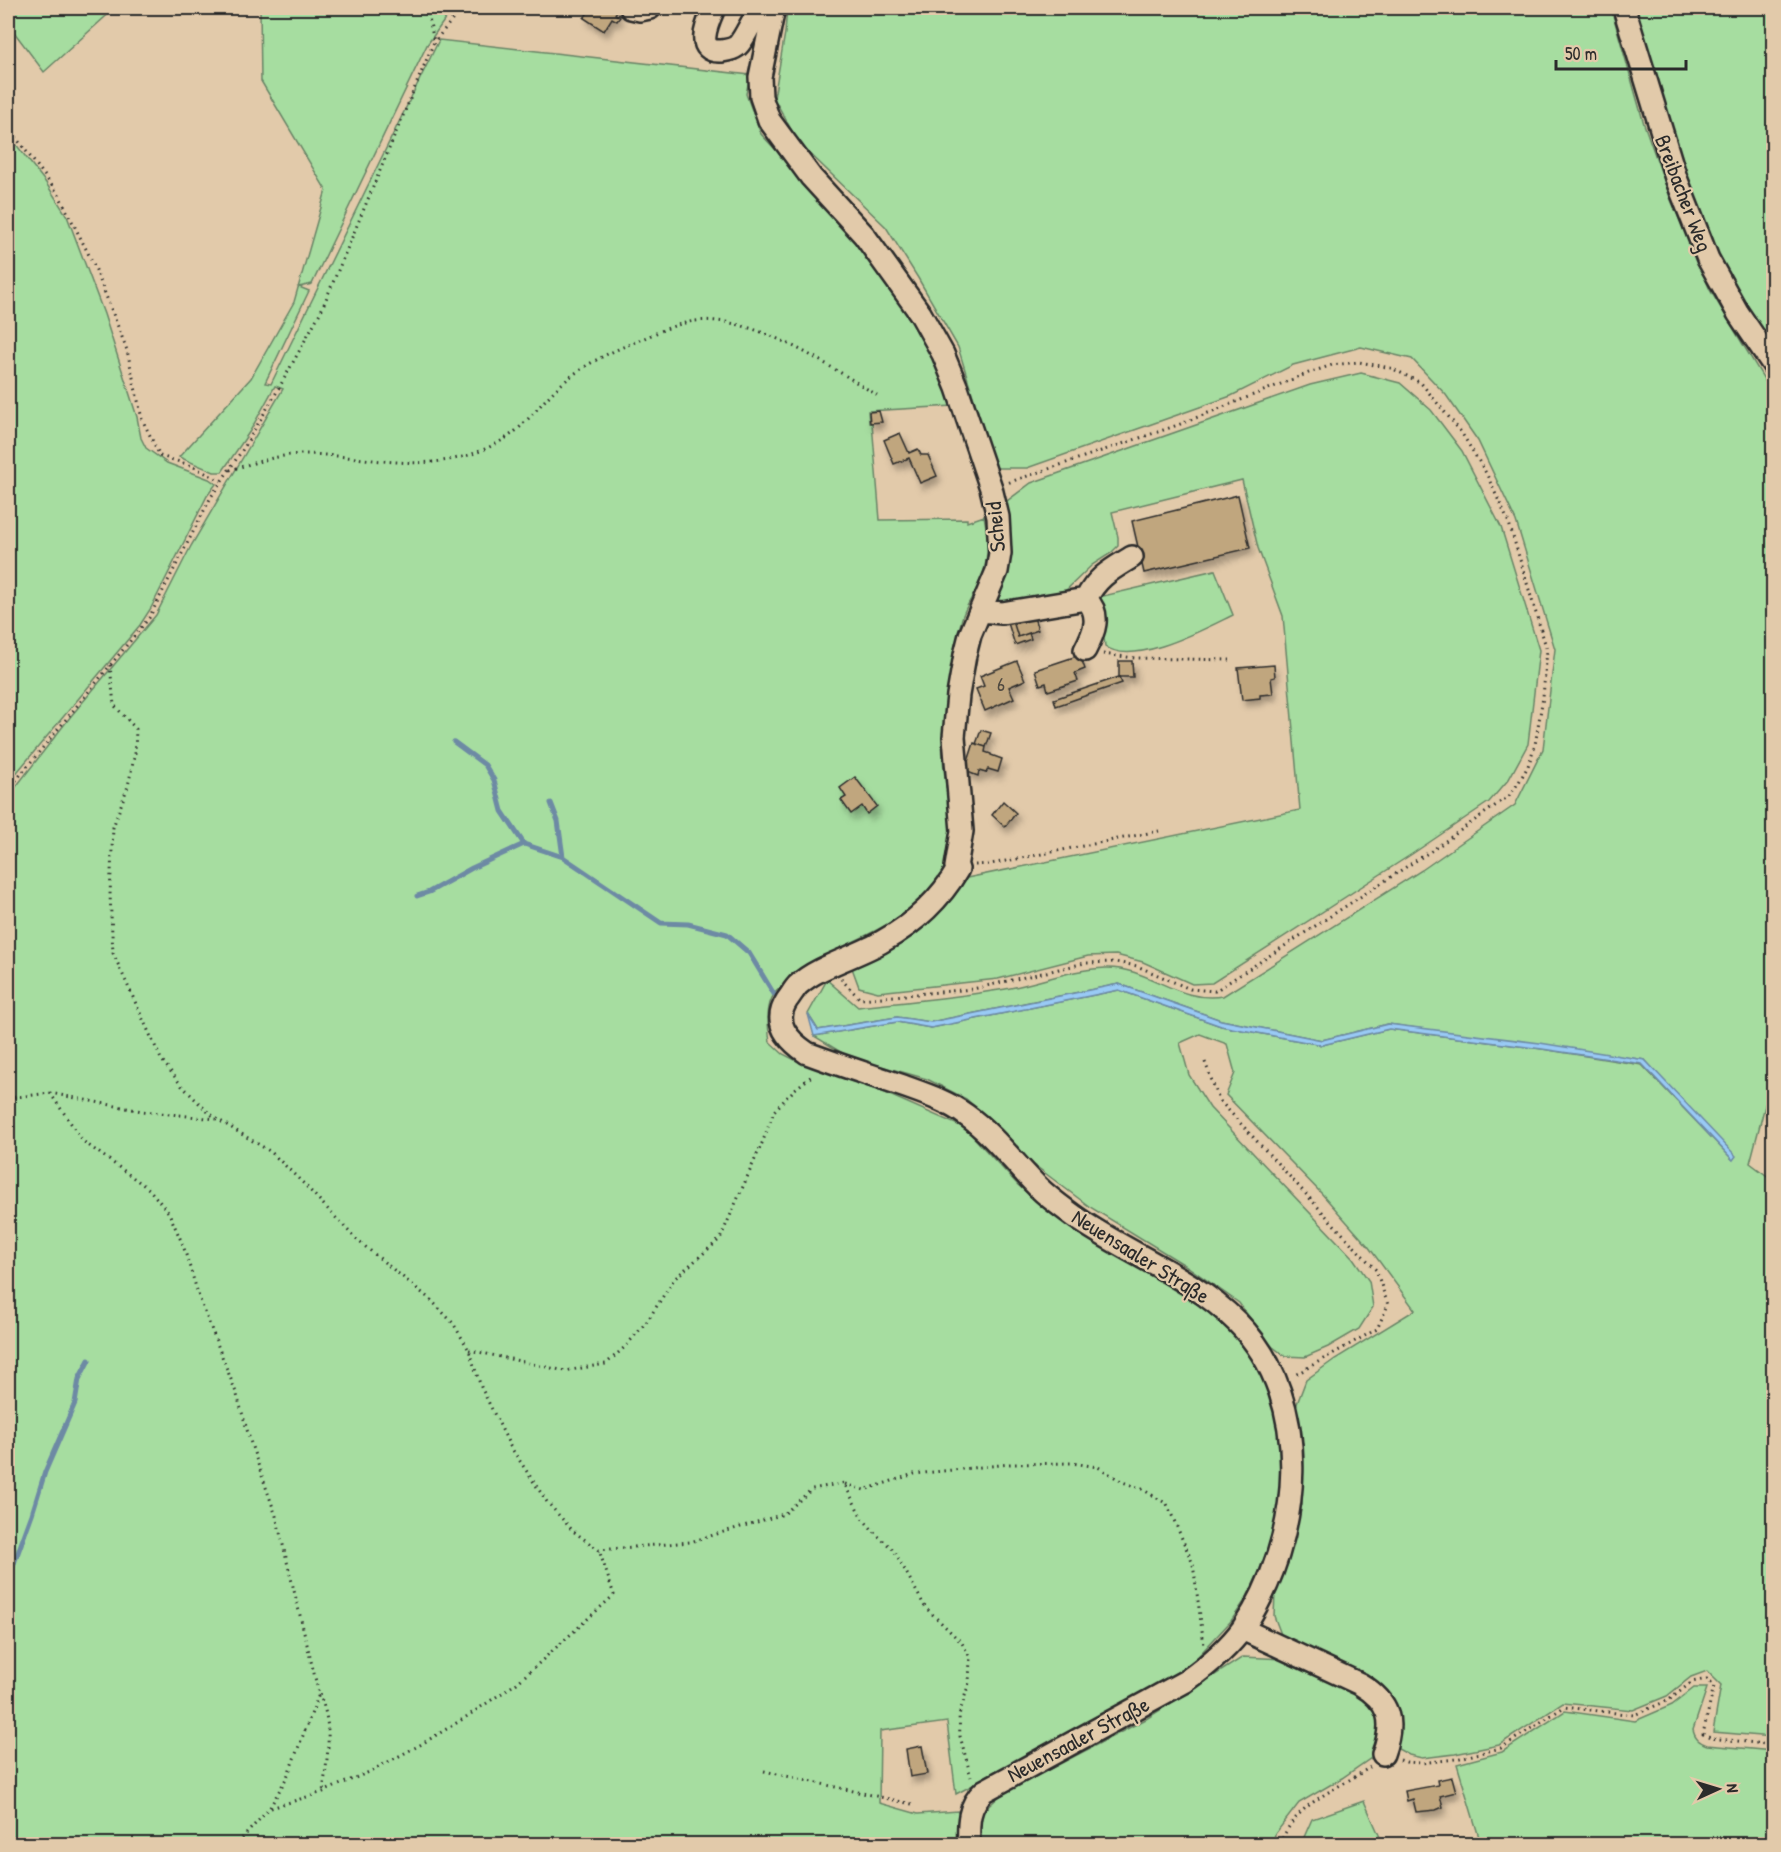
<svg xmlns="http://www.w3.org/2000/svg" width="1781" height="1852" font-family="'Patrick Hand',sans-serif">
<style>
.green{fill:#a6dda0;stroke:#688466;stroke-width:1.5}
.water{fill:#99caf5;stroke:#6d8aa4;stroke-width:1.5}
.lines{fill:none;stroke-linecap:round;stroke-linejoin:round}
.stream{stroke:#6d8aa4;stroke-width:5}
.building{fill:#c0a67e;stroke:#2b2b2b;stroke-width:1.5;filter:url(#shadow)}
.minor-casing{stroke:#2b2b2b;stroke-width:26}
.path{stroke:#2b2b2b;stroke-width:3;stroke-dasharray:1.5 4.5;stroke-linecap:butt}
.minor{stroke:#e2caaa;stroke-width:21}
.labels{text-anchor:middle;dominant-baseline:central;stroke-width:4.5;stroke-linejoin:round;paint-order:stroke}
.number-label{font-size:20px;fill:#504a40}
.street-label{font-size:22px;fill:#2b2b2b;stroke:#e2caaa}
</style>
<defs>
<filter id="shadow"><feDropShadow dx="3.5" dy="6" stdDeviation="3" flood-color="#0004"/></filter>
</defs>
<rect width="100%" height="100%" fill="#e2caaa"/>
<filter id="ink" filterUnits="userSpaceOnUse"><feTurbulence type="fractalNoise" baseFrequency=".0167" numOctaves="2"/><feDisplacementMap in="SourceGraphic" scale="12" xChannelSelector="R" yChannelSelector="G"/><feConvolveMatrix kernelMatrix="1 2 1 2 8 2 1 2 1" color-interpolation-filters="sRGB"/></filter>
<g filter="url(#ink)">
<path class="green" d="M8,8H115L44,72L8,24Z
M260,8H453L427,45L312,284L299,287L309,291L265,383L271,384L439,40L750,75L746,94L761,134L844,223L923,330L953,406L868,411L869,423H872L880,520L967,519V522L984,516C988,535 989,555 983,574C979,589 968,601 963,615C959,626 958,640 956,651C951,678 945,705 943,732C938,783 968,842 933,887C897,932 835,942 792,978C787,983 779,988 775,993C765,1006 768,1027 770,1042L783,1054L801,1063L885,1093L965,1128L1018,1185L1046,1210L1071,1227L1202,1307L1228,1326L1247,1346L1270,1394L1280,1436L1282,1470L1276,1519L1268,1548L1258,1574L1246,1599L1231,1621L1189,1666L1157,1687L956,1794L947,1722L880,1731L879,1803L918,1814L958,1811L961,1844H8V797L71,716L156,615L191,546L283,389L275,386L250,431L222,472H214L179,457L251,378L294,302L326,190L261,81Z
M787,8H1611L1644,124L1671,200L1710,290L1773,394L1774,1071L1750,1163L1774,1181L1773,1737L1713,1732L1721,1685L1707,1671L1691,1677L1667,1696L1633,1710L1563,1703L1499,1745L1455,1754L1422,1758L1409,1755L1398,1749L1396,1740V1713L1282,1637L1274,1616L1275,1593L1288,1563L1302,1504V1444L1295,1409L1306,1380L1335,1359L1415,1310L1368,1246L1322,1194L1226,1095L1235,1073L1227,1044L1200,1034L1180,1043L1189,1075L1210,1108L1353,1258L1369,1281L1373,1307L1359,1329L1328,1347L1305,1357L1285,1356L1269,1344L1239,1303L1188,1267L1090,1207L1033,1164L997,1126L966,1099L927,1079L849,1057L814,1036L897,1022L931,1028L1119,990L1221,1026L1322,1045L1389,1029L1542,1049L1642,1065L1733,1160L1645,1060L1388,1024L1322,1040L1221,1020L1119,984L930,1022L897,1017L818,1030L808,1014L827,980L858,1007C905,1002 952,998 999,990C1035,985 1069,969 1106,968C1149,967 1178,1004 1223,996L1422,870L1515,805L1543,749L1555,649L1516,521L1478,441L1446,395L1412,359L1361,347L1293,365L1231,396L1027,468H995L958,347L918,278L886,227L798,142L774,98L785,33Z
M1632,8H1773V351L1746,310L1709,239L1685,181Z
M8,134L46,183L67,216L104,314L137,417L141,438L146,448L167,463L209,479L216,484L207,496L151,608L140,625L8,783Z
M1361,373L1400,383L1431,410L1462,451L1501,527L1539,650L1528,744L1509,779L1489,802L1412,854L1212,983L1192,984L1143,962L1116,955L1088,956L998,979L878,992L859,987L852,968C877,956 919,934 937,913C946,903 954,891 962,879L1300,810L1283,616L1258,548L1242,480L1112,512L1118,537V546L1111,553L1092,565L1061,595L992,604L1003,504L1031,483L1310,385Z
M1215,570L1233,615C1206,628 1133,668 1105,646L1099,597Z
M1243,1657L1282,1659L1363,1694L1379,1711L1382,1731L1374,1756L1342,1778L1299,1803L1275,1834L1273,1844H978L977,1837L982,1812L1002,1794L1146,1719Z
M1694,1688H1707L1693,1730C1695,1739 1699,1742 1707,1745L1773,1751V1844H1481L1457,1764L1502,1752L1565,1711L1635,1721L1672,1705Z
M1364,1801L1383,1844H1301L1312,1819Z"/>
<path class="water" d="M1119,984L1221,1020L1322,1040L1388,1024L1540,1043L1645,1060L1736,1156L1733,1160L1642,1064L1542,1049L1389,1029L1322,1045L1221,1026L1119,990L931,1028L897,1022L814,1036L808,1014L818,1030L897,1017L931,1022Z"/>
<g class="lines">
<path class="stream" d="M454,742L485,765L494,780L502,811L524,844
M551,803L558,821L563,857
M417,896L429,892L472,868L524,844L563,857L661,923L688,924L727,934L749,953L774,994
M8,1580L32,1514L45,1472L75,1403L79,1379L89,1360"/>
</g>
<path class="building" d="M591,8H619L615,14L620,17L617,21L612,18L604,31L584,18Z
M879,411L882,422L870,423L869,412Z
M900,433L909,453L918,449L921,455H928L937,476L920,483L909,458L894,464L884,440Z
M1238,495L1250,548L1144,573L1132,521Z
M1033,614L1038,630L1018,637L1013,621Z
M1013,621L1018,637L1029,633L1031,639L1015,645L1008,623Z
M1080,655L1085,669L1075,673L1078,681L1048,691L1046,683L1040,685L1035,670Z
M1017,661L1025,680L1009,687L1014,698L985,711L976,689L984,686L980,676Z
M1119,661H1132L1133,677H1119Z
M1274,665L1275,677L1271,678L1273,694L1260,695V698L1242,700L1238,668Z
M1119,677L1122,683L1056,706L1054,699Z
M981,730L991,733L986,747L976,744Z
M974,743L986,747L985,752L991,754V755L1002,759L998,772L988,769L986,773L979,771L978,776L965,771Z
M855,777L877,806L867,814L862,806L851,814L841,800L846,797L840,788Z
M1003,801L1016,813L1005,827L992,815Z
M922,1746L927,1774L910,1777L906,1749Z
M1452,1777L1456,1792L1440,1796L1443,1807L1436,1810L1416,1812L1413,1799L1407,1801L1405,1791L1438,1785L1437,1780Z"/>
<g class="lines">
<g class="minor-casing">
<path id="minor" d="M631,8L640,10L650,8
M714,8C708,22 693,53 722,51C728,50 735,49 739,44C748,33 752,18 762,8
M774,8L760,77L761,97L769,120L811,177L864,235L920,313L943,354L957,388L991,488L998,517L1000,553L997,571L970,635L965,655L958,695L954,737L962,831L956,867L958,869C940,900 915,923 883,941C859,956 818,966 798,985C794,989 791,995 787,1000C772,1023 788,1040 807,1053C839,1065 871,1075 903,1086C925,1094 947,1101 966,1115C994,1135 1014,1163 1038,1187C1049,1198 1062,1207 1074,1216C1127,1254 1190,1275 1237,1322C1316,1401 1302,1541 1243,1628C1228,1649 1207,1666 1186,1681L984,1791C968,1806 968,1823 969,1844
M1624,8L1676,178L1708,259L1738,313L1774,366
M1086,599C1098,576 1111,570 1132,557
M981,611L1002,613L1086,599C1102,615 1094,633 1085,650
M1242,1629L1360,1684C1390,1702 1395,1721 1383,1754"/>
</g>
<path class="path" d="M427,8L434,42
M8,127L59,195L94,265L127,350L142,419L160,456L190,465L221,481
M230,470C254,463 280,454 305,454C361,455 417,473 472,454C484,450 499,443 509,436C528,423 545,397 564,382C585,364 610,352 635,342C654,334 674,324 695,321C753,314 829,366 877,395
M1103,654L1135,658L1230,660
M110,665L114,705L136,729L135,753L128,786L113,827L110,895L113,953L161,1059L182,1086L207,1111L217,1119L271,1152L304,1184L357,1240L431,1300L453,1323L469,1350L481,1387L510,1446L547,1502L573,1531L599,1550L690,1542L784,1514L812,1489L844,1483L862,1518L877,1535L894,1550L925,1607L962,1643L970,1657L969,1683L959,1715L960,1736L971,1777
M8,790L149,618L211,497L245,446L279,388L321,311L434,42L462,8
M975,865L991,864L1159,831
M841,979L860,999L973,989L1085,963L1115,962L1137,966L1190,989L1215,991L1437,847L1509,796L1519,782L1528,766L1535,745L1543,697L1547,650L1509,523L1486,473L1461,432L1421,383L1391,368L1359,362L1332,365L1306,374L1178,425L1007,483
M1205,1062L1219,1100L1376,1270L1388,1305L1377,1329L1293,1376
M50,1093L84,1142L149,1189L169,1213L183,1245L199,1297L237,1395L252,1447L276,1516L319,1694L287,1777L269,1809L237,1844
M8,1098L50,1093L142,1111L216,1119
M469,1350L565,1371L606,1364L626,1346L648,1320L674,1279L720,1239L763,1141L774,1111L795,1089L813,1075
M845,1484L864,1490L914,1474L1010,1464L1072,1463L1098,1467L1123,1482L1142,1489L1167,1504L1193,1564L1204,1645
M319,1694C334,1725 327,1758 323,1792
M1400,1760L1406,1762L1421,1763L1456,1759L1501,1748L1564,1707L1634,1715L1669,1700L1692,1682L1707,1679L1714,1686L1703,1734L1710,1738L1774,1745
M764,1771L916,1805
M271,1808L323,1792L369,1772L420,1745L463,1719L517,1683L614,1595L599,1550
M1280,1844C1297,1801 1334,1792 1370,1767"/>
<use href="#minor" class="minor"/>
</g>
</g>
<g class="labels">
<g class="number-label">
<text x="1001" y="683">6</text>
</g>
<g class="street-label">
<text transform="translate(1684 193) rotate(69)">Breibacher Weg</text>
<text transform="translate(995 527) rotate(-95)">Scheid</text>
<text transform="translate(1141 1256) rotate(32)">Neuensaaler Straße</text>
<text transform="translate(1078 1739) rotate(-28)">Neuensaaler Straße</text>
</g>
</g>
<rect width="1781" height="1852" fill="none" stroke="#e2caaa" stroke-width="30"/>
<rect x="15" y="15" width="1751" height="1822" fill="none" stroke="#2b2b2b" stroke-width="2" filter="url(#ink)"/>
<g transform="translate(1718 1789) rotate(86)" stroke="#e2caaa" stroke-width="4.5" paint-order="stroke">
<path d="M0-4.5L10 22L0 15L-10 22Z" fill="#2b2b2b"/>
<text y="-9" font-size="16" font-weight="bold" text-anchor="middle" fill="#2b2b2b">N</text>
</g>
<path d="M1556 60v9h130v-9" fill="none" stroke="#2b2b2b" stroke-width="3"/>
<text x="1565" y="60" font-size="18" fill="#2b2b2b" stroke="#e2caaa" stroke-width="4.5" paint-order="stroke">50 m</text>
</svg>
